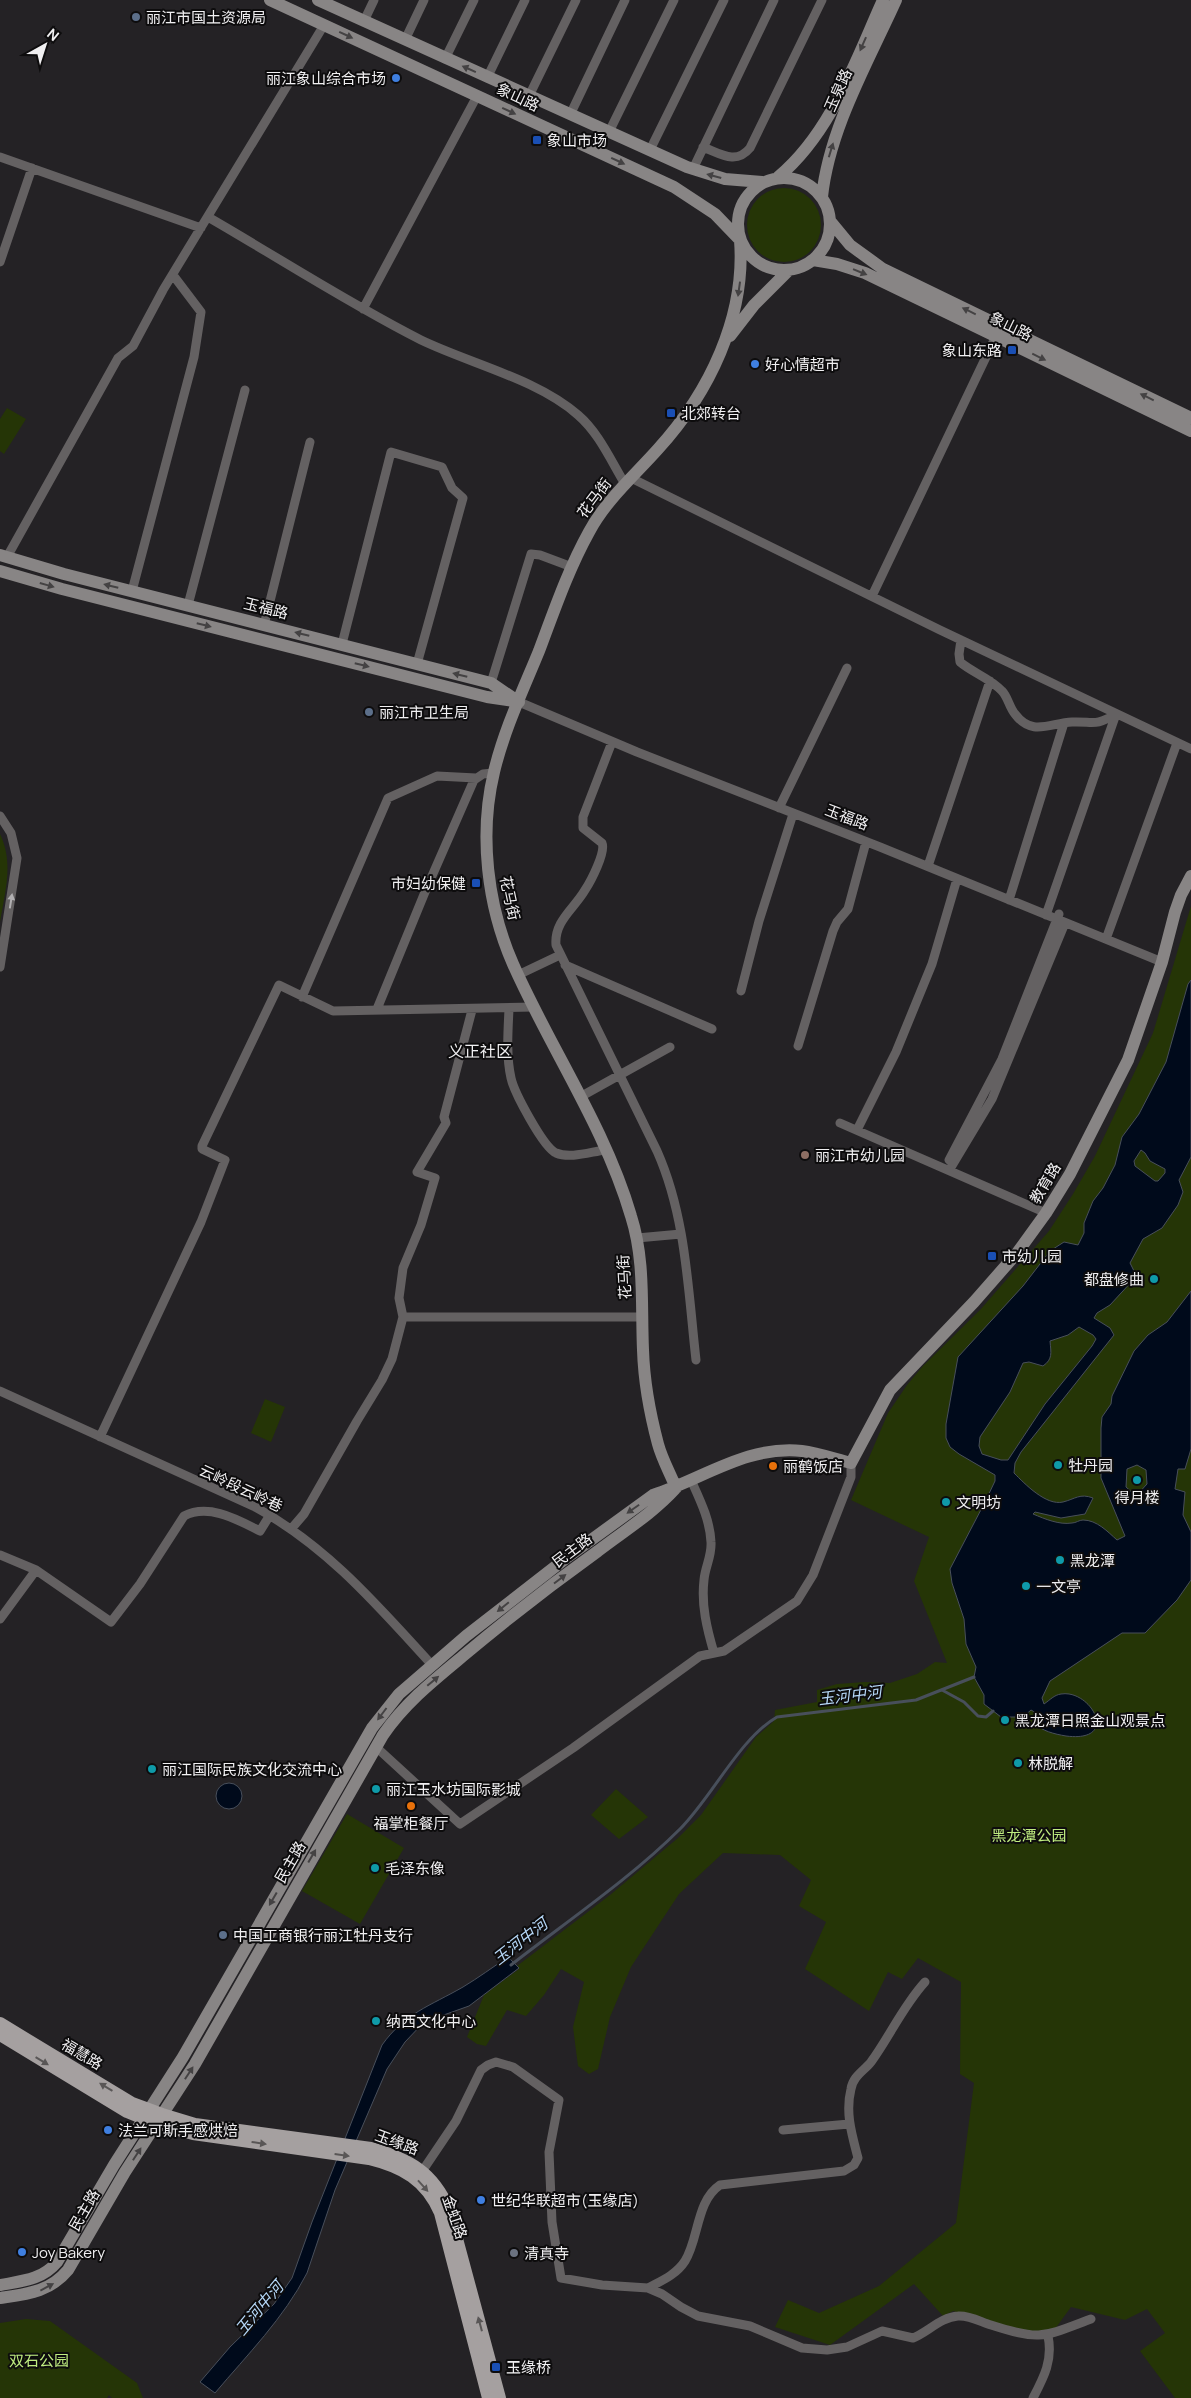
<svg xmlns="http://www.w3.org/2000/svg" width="1191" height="2398" font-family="Manrope,'Noto Sans SC',sans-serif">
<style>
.green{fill:#253506}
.water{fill:#000a1b;stroke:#484f5b;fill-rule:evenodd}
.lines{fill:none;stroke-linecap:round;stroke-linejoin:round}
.stream{stroke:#484f5b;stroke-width:3}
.street{stroke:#646162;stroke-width:9}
.secondary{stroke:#888585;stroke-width:12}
.primary{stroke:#a5a0a0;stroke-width:12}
.oneway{fill:#444243}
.oneway2{fill:#b1afb1}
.oneway3{fill:#595656}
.service-dot{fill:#5c6f8a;stroke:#0d0c0d;stroke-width:2}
.shop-dot{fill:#3f7fe0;stroke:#0d0c0d;stroke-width:2}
.transit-dot{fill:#1a4fb4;stroke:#0d0c0d;stroke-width:2}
.education-dot{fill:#8d6e63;stroke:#0d0c0d;stroke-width:2}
.culture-dot{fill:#0f9aa8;stroke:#0d0c0d;stroke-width:2}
.food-dot{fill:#e8710a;stroke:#0d0c0d;stroke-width:2}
.worship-dot{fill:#6b7280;stroke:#0d0c0d;stroke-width:2}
.labels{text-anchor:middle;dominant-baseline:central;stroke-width:4;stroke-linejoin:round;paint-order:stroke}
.poi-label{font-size:15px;fill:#f0eff1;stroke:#0d0c0d;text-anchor:start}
.street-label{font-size:15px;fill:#f0eff1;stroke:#0d0c0d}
.park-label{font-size:15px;fill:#c0ed81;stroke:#0d0c0d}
.neighbourhood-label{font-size:16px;fill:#f0eff1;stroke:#0d0c0d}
.water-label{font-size:16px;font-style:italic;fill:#b5d7f7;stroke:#0d0c0d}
</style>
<rect width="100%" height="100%" fill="#242225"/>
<path class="green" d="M747 225a37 37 0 1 1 74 0a37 37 0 1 1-74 0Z
M7,408L26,419L4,454L0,451V419Z
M0,834C14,863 5,892 0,922Z
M1191,906V2398H1175L1140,2351L1165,2333L1147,2309L1125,2320L1071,2307L1055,2329L1036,2334L953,2311L943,2316L914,2284L830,2345L775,2327L788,2300L819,2313L879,2286L956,2223L974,2083L960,2074L961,1982L918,1958L902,1979L888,1972L869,2011L805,1969L826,1922L799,1906L811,1880L780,1855L723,1853L679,1894L631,1967L610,2017L598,2069L589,2074L578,2066L573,2027L584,1982L561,1969L544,1995L526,2016L507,2010L486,2046L477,2044L467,2037L484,1995L519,1969L517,1966L610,1895L678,1838L701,1815L756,1737L774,1721L775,1710L817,1702V1690L837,1684L865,1682L890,1683L917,1674L935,1662L947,1663L914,1581L929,1537L851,1500L888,1413L907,1385L923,1366L980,1310L1049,1231L1073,1194L1095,1156L1153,1033Z
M265,1399L285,1407L271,1442L251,1433Z
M616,1789L648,1817L619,1839L591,1815Z
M347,1814L404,1848L360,1924L302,1891Z
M26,2319L50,2321L137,2383L143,2398H112L109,2395L107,2398H0V2323Z"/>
<path class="water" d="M1191,980V1157L1179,1180L1183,1192L1178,1205L1162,1228L1143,1239L1130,1263L1134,1271V1279L1110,1305L1097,1313L1094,1318L1110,1328L1114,1335L1021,1452L1015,1463L1014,1473C1025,1484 1046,1506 1063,1502C1075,1499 1080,1493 1093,1498L1085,1514L1061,1518L1035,1512L1033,1514C1045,1519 1059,1525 1072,1523C1076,1523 1079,1520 1083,1520C1097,1520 1108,1532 1117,1540L1125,1536L1101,1478V1428L1102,1417L1111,1404L1112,1396L1134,1351L1148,1335L1167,1322L1191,1291V1449L1185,1469H1178L1175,1489L1185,1492L1183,1515L1191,1532V1580L1177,1600L1145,1633H1122L1050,1681L1042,1698L1044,1704C1050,1700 1054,1695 1061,1694C1091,1689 1121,1743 1066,1736C1054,1734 1042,1731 1034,1723L1038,1714L1031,1710L1023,1717H1001L984,1704V1695L974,1677L976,1667L966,1644L964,1619L952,1583L950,1569L985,1502L995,1481V1475L959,1454L950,1447L946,1438V1424L958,1357L1023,1286L1050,1251L1064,1242L1078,1245L1084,1233V1223L1093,1201L1103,1188L1115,1165L1122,1137L1139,1114L1166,1062L1188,984ZM1141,1150L1145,1153L1150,1161L1165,1169V1173L1158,1181H1155L1135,1166L1134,1161ZM1079,1327L1093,1335L1096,1339L1092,1346L1045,1404L1008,1460H1001L982,1454L979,1446L980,1437L1010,1392L1023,1363L1029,1362L1043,1366C1053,1359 1051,1353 1050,1341L1068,1335ZM1137,1465L1146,1470L1147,1484L1136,1496L1126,1487L1127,1469Z
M216 1796a13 13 0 1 1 26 0a13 13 0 1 1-26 0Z
M508,1957L519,1968L469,2006L424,2022L405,2042L387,2069L335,2190L307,2273C284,2318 247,2355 215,2393L200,2382L230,2347L274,2304L292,2278L312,2222L382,2045C405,2013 430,2006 463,1987C478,1978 493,1967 508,1957Z"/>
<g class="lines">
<path class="stream" d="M942,1690L964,1702L978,1716L986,1717L993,1711
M511,1965C566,1922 631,1878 680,1829C712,1797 740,1738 777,1717L916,1700L974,1677"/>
<path class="street" d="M364,21L374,0
M405,40L424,0
M445,59L474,0
M487,78L525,0
M529,96L576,0
M570,115L625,0
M609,132L674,0
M703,147C721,154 736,165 750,148L822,0
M650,150L724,0
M0,157L201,228
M693,169L774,0
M208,217C279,258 348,303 421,340C471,364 537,379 578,415C599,433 611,461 625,484
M0,262L32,168
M363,309L477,96
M631,478L940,630L1191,749
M7,557L118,358L133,346L163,290L324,25
M132,591L194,357L201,312L173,275
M872,596L996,336
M188,605L245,390
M264,625L310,442
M961,640L959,654L960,662C973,673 990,678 1002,691C1008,697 1009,707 1015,714C1032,737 1050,723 1072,722C1094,721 1094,727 1116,714
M342,644L391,452L442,467L452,488L463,498L417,664
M491,683L531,554L540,555L572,567
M519,702L637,752L880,847L1162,962
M612,742L583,817V828L602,843C606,852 591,881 585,890C574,909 554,921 556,945L657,1151C686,1216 688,1290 696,1360
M779,808L847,668
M0,816L11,833L17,858L0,967
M928,866L990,681
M1009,900L1064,723
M1046,915L1116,714
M1106,939L1177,743
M565,965L712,1029
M518,975L560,955
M741,991L759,921L793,814
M302,997L388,798L437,776L476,778
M377,1009L425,892L474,780L483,774L493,773
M509,1009C508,1031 506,1056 511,1078C514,1092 543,1147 556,1153C570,1159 590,1152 605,1150
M798,1046L833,931L837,922L848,909L866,842
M580,1097L670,1047
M840,1123L1046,1213
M857,1130L896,1052L932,964L957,879
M949,1160L1002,1059L1059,914
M950,1169L992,1099L1065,923
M637,1238L681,1234
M403,1317H642
M0,1391L255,1507C327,1546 378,1606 432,1665
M100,1437L201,1222L225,1160L202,1149V1146L279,985L333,1011L534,1007
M691,1480C700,1500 710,1520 711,1542C712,1556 705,1567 704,1580C701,1605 707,1629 714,1653
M292,1528L304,1514L357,1421L382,1380L392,1359L403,1317L399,1298L403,1268L421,1225L435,1178L417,1172L446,1123L444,1117L472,1010
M0,1555L36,1570L111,1622L140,1584L184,1516C209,1503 238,1520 260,1531L270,1515
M0,1619L36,1570
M376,1747L460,1824L573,1748L700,1656L724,1651L797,1601L813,1575L851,1477V1463
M783,2130L849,2124
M423,2170L456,2121L481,2070L488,2065L496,2062L513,2067L559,2100L549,2152L552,2222L561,2278L602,2285L648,2288L662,2294L681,2307L698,2316L750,2326L802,2348L827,2350L847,2347L882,2331L913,2338C928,2332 941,2317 958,2316C969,2315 981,2322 991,2325C1041,2341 1043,2337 1091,2319
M648,2288C661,2281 676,2275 685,2261C699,2239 696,2201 720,2185L844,2171L854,2165L858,2158C852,2135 845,2113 851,2089C853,2076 864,2071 871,2062C890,2036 903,2006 925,1982
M1033,2398C1044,2377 1053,2360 1048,2336"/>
<path class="secondary" d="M270,0L674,187L715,214L740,240
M318,0L687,167L725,179L762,182
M778,177C831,133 855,62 883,0
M738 224a46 46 0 1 1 92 0a46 46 0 1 1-92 0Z
M822,197C829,129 868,62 896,0
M831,222L850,245L883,269L1191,418
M813,260L837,264L865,273L1191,431
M730,336L754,305L789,270
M0,555L64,574L491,683L519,702
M0,571L62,589L487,697L514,701
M676,1488C670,1473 662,1459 658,1444C650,1414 644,1381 643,1350C641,1304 645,1260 631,1216C605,1127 550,1048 513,964C487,905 479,834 494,772C504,730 523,690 539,651C554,611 568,570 589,532C606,500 634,476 658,449C709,393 746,317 740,240
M0,2285C22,2281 42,2280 57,2262L114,2165L183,2057L372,1728L399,1694L466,1636L565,1559L653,1495C703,1479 747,1445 802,1451C818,1453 835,1459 851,1463L890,1390L974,1302L1017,1253L1046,1213L1070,1174L1128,1060L1162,962L1175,912L1181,895L1191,876
M0,2298C27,2294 50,2292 68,2270L125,2172L195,2064L383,1735C405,1703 434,1680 463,1656C507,1619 552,1584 598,1551C624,1531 652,1514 675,1489"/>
<path class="primary" d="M0,2023L132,2103L162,2114L195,2124L371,2148C410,2159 433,2172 449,2209L500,2398
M0,2035L127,2112L156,2124L193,2134L369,2159C402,2167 426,2180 440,2213L488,2398"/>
</g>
<defs><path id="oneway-solid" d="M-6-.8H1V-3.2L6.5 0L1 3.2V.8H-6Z" transform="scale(1.25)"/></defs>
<g class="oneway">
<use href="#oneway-solid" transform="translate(346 35) rotate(25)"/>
<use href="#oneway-solid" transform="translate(863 44) rotate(114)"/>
<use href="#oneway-solid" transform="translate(469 69) rotate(-156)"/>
<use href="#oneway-solid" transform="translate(509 111) rotate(25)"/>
<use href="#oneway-solid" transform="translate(831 150) rotate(-73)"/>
<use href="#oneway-solid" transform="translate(618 161) rotate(25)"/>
<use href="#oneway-solid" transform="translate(714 176) rotate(-165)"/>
<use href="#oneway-solid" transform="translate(860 272) rotate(22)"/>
<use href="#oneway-solid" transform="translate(739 289) rotate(98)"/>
<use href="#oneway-solid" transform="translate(969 311) rotate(-154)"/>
<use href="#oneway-solid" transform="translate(1039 357) rotate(26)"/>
<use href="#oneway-solid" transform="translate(1147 397) rotate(-154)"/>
<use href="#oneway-solid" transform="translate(47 585) rotate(16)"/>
<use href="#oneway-solid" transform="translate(111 586) rotate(-166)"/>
<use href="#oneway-solid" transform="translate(204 625) rotate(14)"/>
<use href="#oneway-solid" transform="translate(302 634) rotate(-166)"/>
<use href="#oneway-solid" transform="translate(362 665) rotate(14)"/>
<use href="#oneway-solid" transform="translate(460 675) rotate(-166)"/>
<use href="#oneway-solid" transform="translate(633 1509) rotate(145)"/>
<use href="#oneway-solid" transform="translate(560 1579) rotate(-37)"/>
<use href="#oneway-solid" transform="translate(503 1607) rotate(141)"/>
<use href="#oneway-solid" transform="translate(433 1681) rotate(-40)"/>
<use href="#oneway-solid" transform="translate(382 1714) rotate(127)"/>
<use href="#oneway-solid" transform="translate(312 1856) rotate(-60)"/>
<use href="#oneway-solid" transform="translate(273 1899) rotate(120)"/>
<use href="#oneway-solid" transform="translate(189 2073) rotate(-57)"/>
<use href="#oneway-solid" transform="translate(137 2154) rotate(-57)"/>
<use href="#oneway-solid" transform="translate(47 2287) rotate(-28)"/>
</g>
<use class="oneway2" href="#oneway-solid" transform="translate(11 901) rotate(-81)"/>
<g class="oneway3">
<use href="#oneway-solid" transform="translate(42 2061) rotate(31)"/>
<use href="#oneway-solid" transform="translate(106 2087) rotate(-149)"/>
<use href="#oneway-solid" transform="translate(259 2143) rotate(8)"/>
<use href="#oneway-solid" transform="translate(342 2155) rotate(8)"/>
<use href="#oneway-solid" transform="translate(423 2186) rotate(48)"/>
<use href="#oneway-solid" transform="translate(480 2324) rotate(-105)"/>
</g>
<g class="service-dot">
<circle cx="136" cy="17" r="5"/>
<circle cx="369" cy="712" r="5"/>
<circle cx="223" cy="1935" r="5"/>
</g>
<g class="shop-dot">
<circle cx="396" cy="78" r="5"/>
<circle cx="755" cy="364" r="5"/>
<circle cx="108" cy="2130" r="5"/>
<circle cx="481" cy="2200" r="5"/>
<circle cx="22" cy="2252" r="5"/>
</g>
<g class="transit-dot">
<rect x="532" y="135" width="10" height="10" rx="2.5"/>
<rect x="1007" y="345" width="10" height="10" rx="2.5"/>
<rect x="666" y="408" width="10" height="10" rx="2.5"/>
<rect x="471" y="878" width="10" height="10" rx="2.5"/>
<rect x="987" y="1251" width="10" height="10" rx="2.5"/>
<rect x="491" y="2362" width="10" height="10" rx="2.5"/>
</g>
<circle class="education-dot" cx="805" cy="1155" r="5"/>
<g class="culture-dot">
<circle cx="1154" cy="1279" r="5"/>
<circle cx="1058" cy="1465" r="5"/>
<circle cx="1137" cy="1480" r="5"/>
<circle cx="946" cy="1502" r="5"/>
<circle cx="1060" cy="1560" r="5"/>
<circle cx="1026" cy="1586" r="5"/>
<circle cx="1005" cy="1720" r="5"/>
<circle cx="1018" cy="1763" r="5"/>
<circle cx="152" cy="1769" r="5"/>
<circle cx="376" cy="1789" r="5"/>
<circle cx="375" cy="1868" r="5"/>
<circle cx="376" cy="2021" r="5"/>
</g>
<g class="food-dot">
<circle cx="773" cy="1466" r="5"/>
<circle cx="411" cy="1806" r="5"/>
</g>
<circle class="worship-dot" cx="514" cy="2253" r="5"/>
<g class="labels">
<g class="poi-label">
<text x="146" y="17">丽江市国土资源局</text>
<text x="386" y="78" text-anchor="end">丽江象山综合市场</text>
<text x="547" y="140">象山市场</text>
<text x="1002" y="350" text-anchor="end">象山东路</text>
<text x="765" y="364">好心情超市</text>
<text x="681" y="413">北郊转台</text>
<text x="379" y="712">丽江市卫生局</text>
<text x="466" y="883" text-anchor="end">市妇幼保健</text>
<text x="815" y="1155">丽江市幼儿园</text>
<text x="1002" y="1256">市幼儿园</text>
<text x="1144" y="1279" text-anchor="end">都盘修曲</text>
<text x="1068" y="1465">牡丹园</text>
<text x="783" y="1466">丽鹤饭店</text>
<text x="1137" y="1497" text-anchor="middle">得月楼</text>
<text x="956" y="1502">文明坊</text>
<text x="1070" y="1560">黑龙潭</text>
<text x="1036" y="1586">一文亭</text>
<text x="1015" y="1720">黑龙潭日照金山观景点</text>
<text x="1028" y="1763">林脱解</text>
<text x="162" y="1769">丽江国际民族文化交流中心</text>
<text x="386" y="1789">丽江玉水坊国际影城</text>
<text x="411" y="1823" text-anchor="middle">福掌柜餐厅</text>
<text x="385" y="1868">毛泽东像</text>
<text x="233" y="1935">中国工商银行丽江牡丹支行</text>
<text x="386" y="2021">纳西文化中心</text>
<text x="118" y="2130">法兰可斯手感烘焙</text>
<text x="491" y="2200">世纪华联超市(玉缘店)</text>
<text x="32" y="2252">Joy Bakery</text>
<text x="524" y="2253">清真寺</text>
<text x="506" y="2367">玉缘桥</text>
</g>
<g class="street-label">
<text transform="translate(838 90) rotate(-66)">玉泉路</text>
<text transform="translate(518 97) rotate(25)">象山路</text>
<text transform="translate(1011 326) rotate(26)">象山路</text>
<text transform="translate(594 498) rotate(-53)">花马街</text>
<text transform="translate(266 608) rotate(14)">玉福路</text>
<text transform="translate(847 817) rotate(21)">玉福路</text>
<text transform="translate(510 898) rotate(78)">花马街</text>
<text transform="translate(1045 1183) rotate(-59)">教育路</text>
<text transform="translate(624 1277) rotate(-93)">花马街</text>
<text transform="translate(241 1488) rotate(25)">云岭段云岭巷</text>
<text transform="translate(572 1550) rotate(-37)">民主路</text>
<text transform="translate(290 1862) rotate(-60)">民主路</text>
<text transform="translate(82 2054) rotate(31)">福慧路</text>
<text transform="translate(397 2142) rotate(20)">玉缘路</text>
<text transform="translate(84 2210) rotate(-60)">民主路</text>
<text transform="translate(455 2217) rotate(71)">金虹路</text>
</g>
<g class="park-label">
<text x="1029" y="1835">黑龙潭公园</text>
<text x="39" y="2360">双石公园</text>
</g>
<g class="neighbourhood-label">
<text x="480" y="1051">义正社区</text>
</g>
<g class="water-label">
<text transform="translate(850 1695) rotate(-7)">玉河中河</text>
<text transform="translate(520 1941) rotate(-38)">玉河中河</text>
<text transform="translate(259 2308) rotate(-50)">玉河中河</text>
</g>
</g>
<g transform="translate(45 45) rotate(39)" stroke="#0d0c0d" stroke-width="4" paint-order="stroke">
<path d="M0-4L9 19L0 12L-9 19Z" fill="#f0eff1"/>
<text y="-8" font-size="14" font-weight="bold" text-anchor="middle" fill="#f0eff1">N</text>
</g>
</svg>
